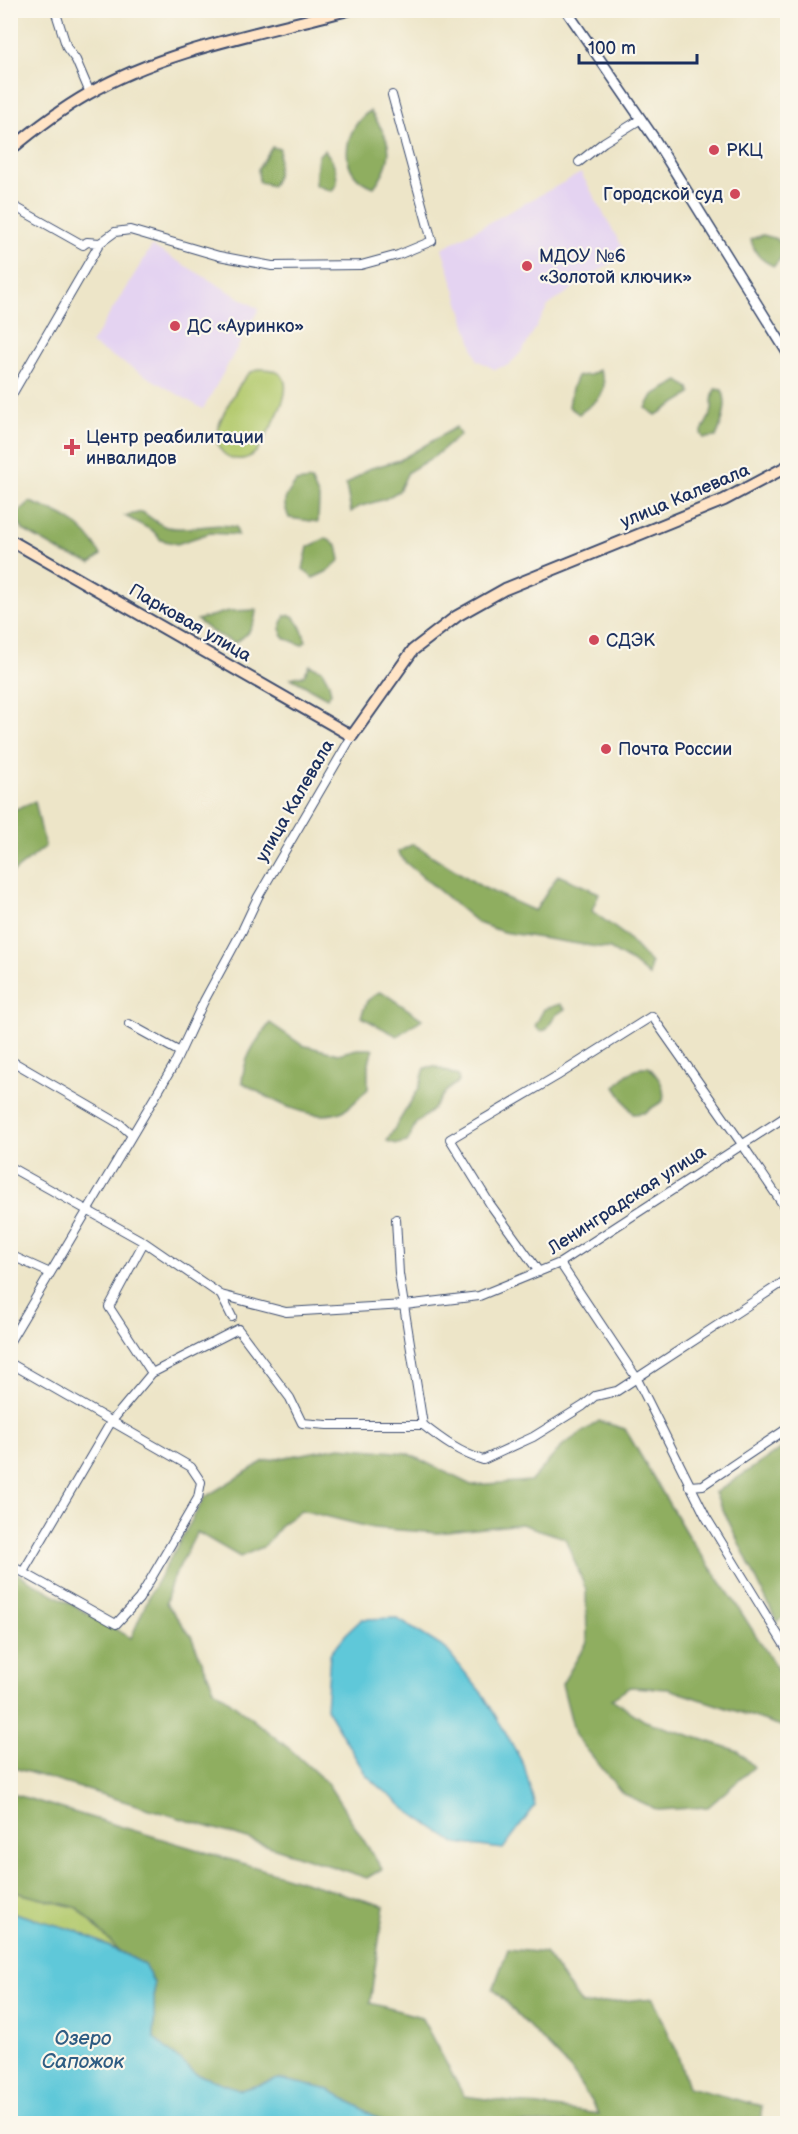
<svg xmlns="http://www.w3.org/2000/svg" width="798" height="2134" font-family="'Balsamiq Sans',sans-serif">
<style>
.built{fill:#e4d3f1}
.green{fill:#b4ca6e;stroke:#687c66;stroke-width:1.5}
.forest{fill:#8fae61;stroke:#556e60;stroke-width:1.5}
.water{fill:#5ec8d9;stroke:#3c7c9c;stroke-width:1.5}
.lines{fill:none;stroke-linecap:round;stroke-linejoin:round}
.minor-casing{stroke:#3a4a6e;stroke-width:10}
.tertiary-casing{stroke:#3a4a6e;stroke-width:12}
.secondary-casing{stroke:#3a4a6e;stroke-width:14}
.minor{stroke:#fff;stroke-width:8}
.tertiary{stroke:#fff;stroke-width:9}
.secondary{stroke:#ffe4c6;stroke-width:10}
.poi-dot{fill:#d1495b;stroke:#fbf7ec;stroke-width:2}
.labels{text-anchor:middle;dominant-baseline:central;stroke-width:4.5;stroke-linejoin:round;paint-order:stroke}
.poi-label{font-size:18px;fill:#1b2f5e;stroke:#fbf7ec;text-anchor:start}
.street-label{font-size:18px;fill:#1b2f5e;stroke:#fbf7ec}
.water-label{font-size:20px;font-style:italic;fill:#2f5d83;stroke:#fbf7ec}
</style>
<rect width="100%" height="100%" fill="#fbf7ec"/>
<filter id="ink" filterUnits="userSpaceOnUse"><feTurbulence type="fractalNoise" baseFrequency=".0167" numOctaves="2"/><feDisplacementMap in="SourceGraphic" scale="12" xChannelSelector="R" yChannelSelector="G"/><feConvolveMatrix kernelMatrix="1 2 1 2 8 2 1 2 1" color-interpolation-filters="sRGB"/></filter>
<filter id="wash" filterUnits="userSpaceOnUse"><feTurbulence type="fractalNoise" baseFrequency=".008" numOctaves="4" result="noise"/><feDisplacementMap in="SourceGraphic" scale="24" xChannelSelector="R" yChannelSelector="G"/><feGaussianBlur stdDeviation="1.35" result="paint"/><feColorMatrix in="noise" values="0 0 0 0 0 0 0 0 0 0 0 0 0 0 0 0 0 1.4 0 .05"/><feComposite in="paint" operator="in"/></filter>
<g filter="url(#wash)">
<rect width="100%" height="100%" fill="#ede5c8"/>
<path class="built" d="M581,173L626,254L586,279L548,306L523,350L509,365L494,369L477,360L442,248Z
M152,246L259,309L203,409L91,344Z"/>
<path class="green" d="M259,369C314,367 268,431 257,451C241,468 214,457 217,433C218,421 241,378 251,372C251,372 258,370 259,369Z
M10,1891L78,1908L119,1951L77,1931L11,1912Z"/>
<path class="forest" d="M370,111C390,140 398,155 374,187C336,176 342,129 370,111Z
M272,147L280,149L277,176L272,186L259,182L258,169Z
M324,150C334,160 337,170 337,184L332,191L315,185L318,156Z
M763,235L777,239L783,247L781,258L774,266C760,260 754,253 751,239Z
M599,370C613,393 595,402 579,414L569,407L572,388L577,376L590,375Z
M679,381L689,388L691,394L656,415L646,408L653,395Z
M715,389L722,390C729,404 722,423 716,437L704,438L701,434C703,427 711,416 712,410C713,401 710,400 715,389Z
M456,427L460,435L435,456L408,472L399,491L385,499L358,507L351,512L346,485L368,469L400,460Z
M311,480L319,498L318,522L289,518C281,499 285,498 296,482Z
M30,502C61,513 85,524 101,555L91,563L65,554L23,530L15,515Z
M142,512C149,516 159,525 167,527C190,532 213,521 236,527L238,535L210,533L177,544L161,540L153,531L125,516Z
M326,538L337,545L340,560L328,571L313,578L303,569L308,547Z
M256,610C255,626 248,636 234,643L211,631L197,620L229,611Z
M285,615L293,616L300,625L306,641L302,645L284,638L280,629Z
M310,665L322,670L329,683L331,693L327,698L291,678L304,675Z
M35,801L45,847L11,874V811Z
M413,844L482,887L535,911L558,875L599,893L592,911L626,936L651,963L649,976L632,962L610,949L503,932L478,923L405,862L398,852Z
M379,992L385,994L422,1019L397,1036L361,1017L367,1001Z
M560,1004L565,1009L556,1015L546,1030L540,1031L535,1026L544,1009Z
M270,1023L302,1045L338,1054L357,1049H373L368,1066V1089C361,1095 352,1107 343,1111C311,1125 268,1098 242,1082C244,1056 255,1043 270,1023Z
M434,1066L458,1076L459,1082C445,1089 442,1097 433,1109C429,1115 420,1118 415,1125C412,1130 411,1137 407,1142L397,1144L387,1141L419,1088L425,1068Z
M641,1067H649C659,1078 666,1086 663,1101L644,1113L633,1114L615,1087L626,1075Z
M599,1421L625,1429L688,1536L732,1598L787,1684V1728L669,1689L630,1687L612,1699L645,1721L738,1751L754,1767L708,1807L658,1810L622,1793L575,1735L562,1684L587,1642L586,1590L565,1538L521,1524L438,1533L373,1528L301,1510L281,1525L265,1546L240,1557L197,1532L171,1583L166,1603L191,1636L214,1689L291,1750L328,1784L382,1869L367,1878L232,1834L11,1767V1570L131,1638L150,1594L205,1497L264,1461L340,1447L407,1453L471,1485L531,1481L563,1445Z
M787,1445V1615L777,1622L715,1493Z
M10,1793L384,1906L370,2003L421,2017L464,2096L599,2114L571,2070L493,1989L508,1949L545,1953L582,2005L653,1998L677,2053L688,2087L762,2106L760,2123H386L330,2090L279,2079L241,2090L196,2074L154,2038V1983L144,1964L119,1951L78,1908L11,1891Z"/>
<path class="water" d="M396,1618L446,1649L484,1696L524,1765L535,1806L503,1849L455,1843L407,1810L366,1775L326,1708L330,1654L346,1634L362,1619Z
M10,1912L77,1931L144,1964L154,1983V2038L196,2074L241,2090L279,2079L330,2090L386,2123H11Z"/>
</g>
<g filter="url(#ink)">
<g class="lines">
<g class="minor-casing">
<path id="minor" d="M55,10L67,48L76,60L90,93
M579,162L604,142L641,119
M10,204L83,245L87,242L100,243
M10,398L100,243L115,232L130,230L219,256L272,266L361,265L398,255L432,241L392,95
M129,1024L180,1052
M10,1060L120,1124L131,1134
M10,1167L144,1242L221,1295L286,1312L405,1305L479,1296L560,1263L788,1115
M396,1219L399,1274L423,1425C442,1440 460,1453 483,1460L533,1437L583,1406L595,1396L617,1391L788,1279
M144,1242L109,1307L152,1373
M10,1255L50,1273
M560,1263L636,1377L706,1517L788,1651
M539,1272L490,1204L450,1139L557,1076L652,1016L742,1144L788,1212
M221,1295L232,1317
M10,1341L175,1063L204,1001L242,931L258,897L352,736
M10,1363L191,1467L201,1482L198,1498L139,1599L116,1624L10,1565
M689,1486L703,1485L788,1428
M23,1572L111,1422L152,1373L238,1329L290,1398L302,1423L327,1425H423"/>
</g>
<g class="tertiary-casing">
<path id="tertiary" d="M566,10L654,138L788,354"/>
</g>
<g class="secondary-casing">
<path id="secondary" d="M10,150C35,129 60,110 88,94C163,50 265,32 348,10
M10,540L352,736L413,650L457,616L505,589L724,500L788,466"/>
</g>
<use href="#minor" class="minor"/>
<use href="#tertiary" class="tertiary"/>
<use href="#secondary" class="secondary"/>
</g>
</g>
<g class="poi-dot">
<circle cx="714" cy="150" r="6"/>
<circle cx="735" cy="194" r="6"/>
<circle cx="527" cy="266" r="6"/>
<circle cx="175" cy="326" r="6"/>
<path d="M69 438h6v6h6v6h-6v6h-6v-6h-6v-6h6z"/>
<circle cx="594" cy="640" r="6"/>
<circle cx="606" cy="749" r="6"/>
</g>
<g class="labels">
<g class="poi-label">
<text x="726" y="150">РКЦ</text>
<text x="723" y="194" text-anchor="end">Городской суд</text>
<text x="539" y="256">МДОУ №6<tspan x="539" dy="21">«Золотой ключик»</tspan></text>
<text x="187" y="326">ДС «Ауринко»</text>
<text x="86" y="437">Центр реабилитации<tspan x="86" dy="21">инвалидов</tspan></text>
<text x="606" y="640">СДЭК</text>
<text x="618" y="749">Почта России</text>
</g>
<g class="street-label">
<text transform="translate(685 496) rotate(-23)">улица Калевала</text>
<text transform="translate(190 623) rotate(30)">Парковая улица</text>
<text transform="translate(295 801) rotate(-60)">улица Калевала</text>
<text transform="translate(627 1200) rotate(-33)">Ленинградская улица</text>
</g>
<g class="water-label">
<text x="83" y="2039">Озеро<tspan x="83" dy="23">Сапожок</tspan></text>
</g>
</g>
<rect width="798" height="2134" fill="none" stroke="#fbf7ec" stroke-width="36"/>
<path d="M579 54v9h118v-9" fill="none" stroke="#1b2f5e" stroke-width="3"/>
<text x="588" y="54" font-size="18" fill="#1b2f5e" stroke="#fbf7ec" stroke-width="4.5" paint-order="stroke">100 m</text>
</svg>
